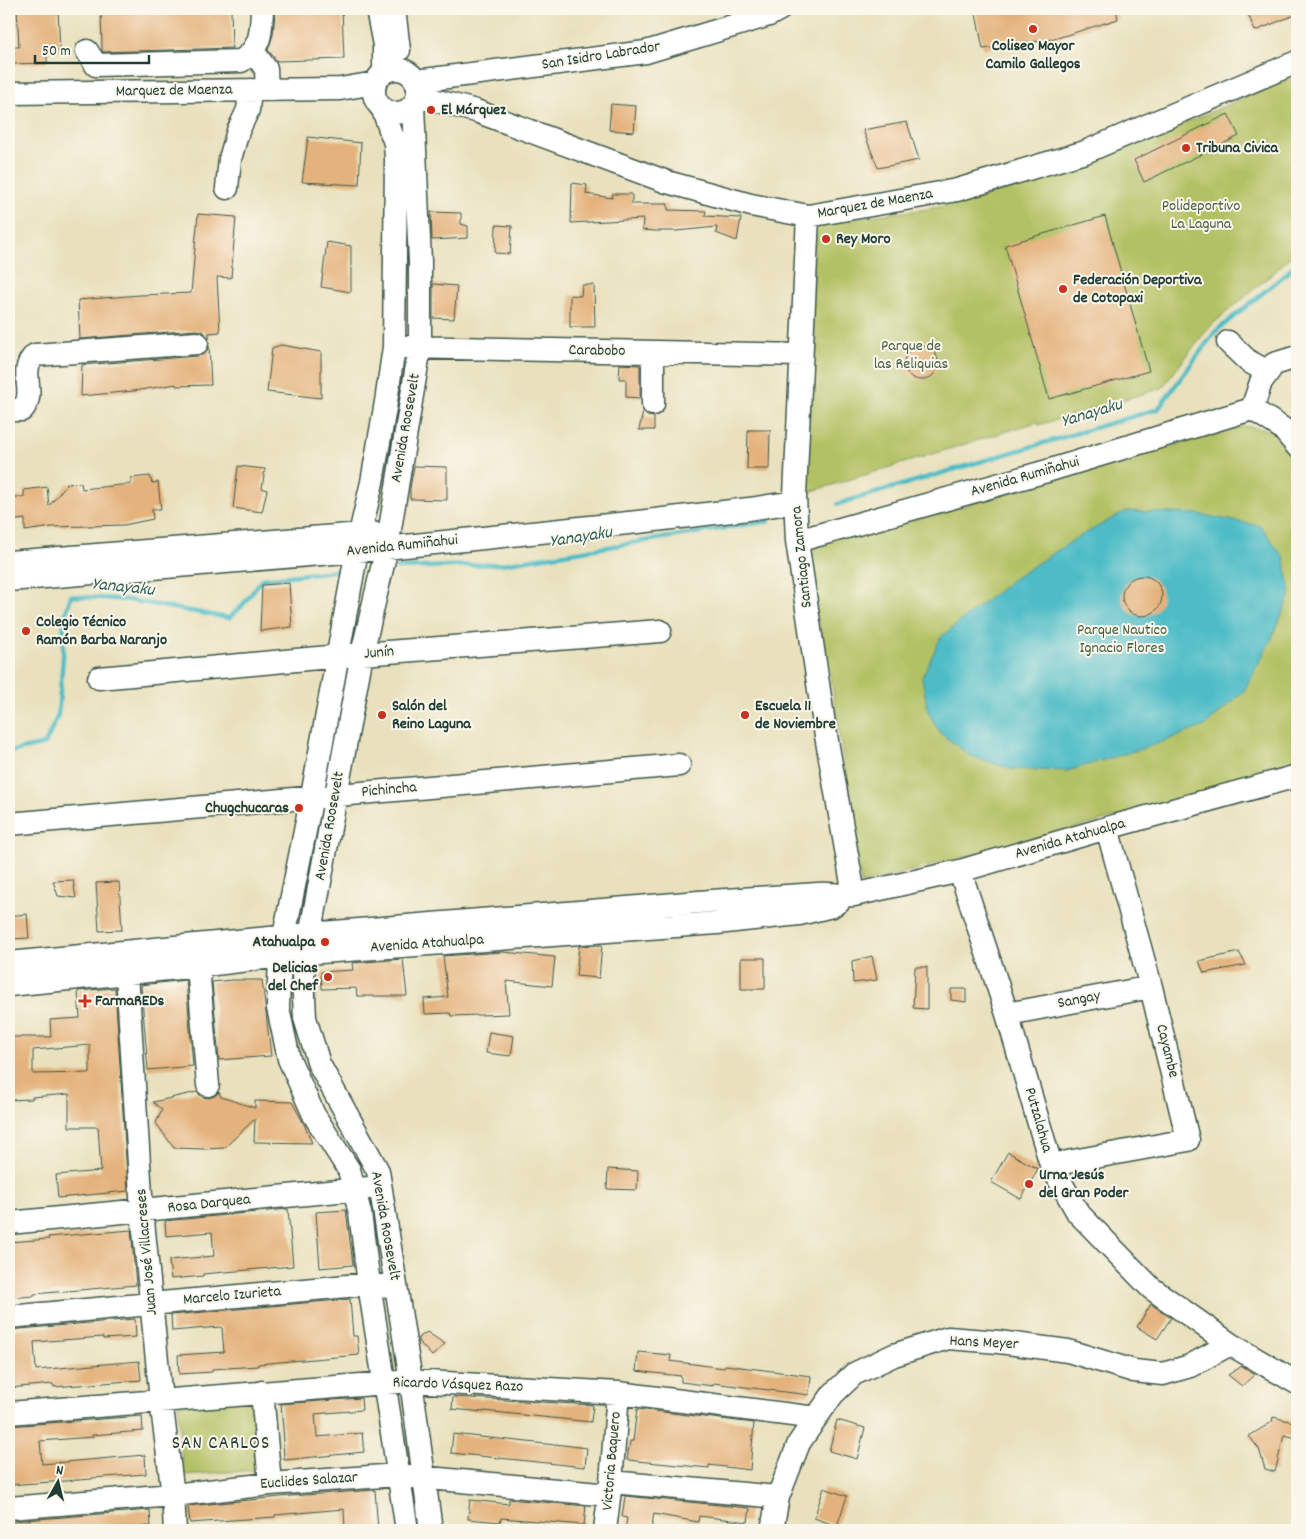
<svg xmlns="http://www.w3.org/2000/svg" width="1306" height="1539" font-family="Dekko,sans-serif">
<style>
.green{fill:#b2c164;stroke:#687f4c}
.water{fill:#4ebcc6;stroke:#367c7d}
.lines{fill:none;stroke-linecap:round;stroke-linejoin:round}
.stream{stroke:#4ebcc6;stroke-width:4.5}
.building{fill:#e4b27b;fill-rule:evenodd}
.minor-casing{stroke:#3d5649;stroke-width:25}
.minor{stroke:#fff;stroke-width:22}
.poi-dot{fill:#c8321e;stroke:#fbf7ec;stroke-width:2}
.labels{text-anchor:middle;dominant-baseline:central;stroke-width:4;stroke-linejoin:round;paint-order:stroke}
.poi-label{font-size:16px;font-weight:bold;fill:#1f3d34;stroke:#fbf7ec;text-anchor:start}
.street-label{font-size:16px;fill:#1f3d34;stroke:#fbf7ec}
.park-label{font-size:16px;fill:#445e40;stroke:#fbf7ec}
.water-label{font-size:18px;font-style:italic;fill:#2b5d58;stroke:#fbf7ec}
.quarter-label{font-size:19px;letter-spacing:1px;fill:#1f3d34;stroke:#fbf7ec}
</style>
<rect width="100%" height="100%" fill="#fbf7ec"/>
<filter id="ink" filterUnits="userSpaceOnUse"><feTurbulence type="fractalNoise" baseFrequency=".02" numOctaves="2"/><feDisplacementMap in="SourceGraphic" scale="10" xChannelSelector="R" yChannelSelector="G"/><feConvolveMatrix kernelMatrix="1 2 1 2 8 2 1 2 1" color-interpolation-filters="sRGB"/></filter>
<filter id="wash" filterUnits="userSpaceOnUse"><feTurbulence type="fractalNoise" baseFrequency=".0096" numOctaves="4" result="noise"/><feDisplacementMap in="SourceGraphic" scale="20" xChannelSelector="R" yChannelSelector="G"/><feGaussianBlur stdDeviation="1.12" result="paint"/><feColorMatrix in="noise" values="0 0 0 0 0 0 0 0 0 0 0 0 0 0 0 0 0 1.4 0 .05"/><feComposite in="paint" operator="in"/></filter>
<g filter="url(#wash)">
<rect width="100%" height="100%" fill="#e9e1be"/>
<path class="green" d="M1297,75V250L1278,269L1209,327L1162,388L1039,425L1037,422L806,493L815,222L921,210L970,201L1088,165Z
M397,360L412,362L388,506L378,504Z
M1243,426L1271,430L1297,466V770L861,884L831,678L797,536L914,520Z
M255,1398L261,1470L183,1475L178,1404Z"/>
<path class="water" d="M1126,511L1198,514L1261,526L1284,558L1291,593L1272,638L1244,691L1205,726L1151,746L1067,771L1011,769L971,756L941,734L928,712L922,677L941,637L1013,579L1075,539Z"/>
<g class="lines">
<path class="stream" d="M838,504L1158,409L1215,332L1287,273L1297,263
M397,568L502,564L769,521
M9,752L45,744L58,715L63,658L64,619L71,596L129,600L229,618L242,606L262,579L343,570"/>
</g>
<g id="blocks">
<path class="building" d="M17,9H58L60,51L47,52V63L9,64V47H19Z
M101,9H231L232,48L103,52L102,50Z
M342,9L344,59L277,61L268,50L273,35L275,12Z
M975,9H1116L1118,19L1054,39L983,49Z
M1246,9H1297V14L1255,31Z
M611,104L636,106L634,132L609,130Z
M1228,114L1239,136L1144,182L1134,160Z
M907,122L919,160L878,168L863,130Z
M308,137L361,143L359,185L302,182Z
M572,183L587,185L586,194L612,198V194H632V204H668V210L706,211L705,216L741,218L737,241L716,233L717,227L676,231H655L642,230L643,219L571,223Z
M431,212L461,213V224L468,226V238L432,240Z
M198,214L236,217L231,278L217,277L220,332L209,333V339L203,331L196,330L80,339L78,300L140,295L191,293Z
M1105,216L1149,371L1049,399L1005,245Z
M496,225L512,226L510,254L495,253Z
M327,242L351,246V292L321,287Z
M433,284L457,286L454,319L433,318Z
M582,285H594L595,327H570V295L581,296Z
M281,345L321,352V398L267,392L272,348Z
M209,346L211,385L176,386V384L134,391L81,396L82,365L198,356L205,354Z
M904 363a17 17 0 1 1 34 0a17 17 0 1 1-34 0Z
M620,364L640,365V398L626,397V379H619Z
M643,412L647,416L654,417V430H639Z
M748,430H770L769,469H747Z
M238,466L265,469L262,488L267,490L262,512L233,508Z
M414,466L447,467V500L410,499V488Z
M150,476L152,483L158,482L161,509H152L153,519L124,525L52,527L25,531V519L9,521V497H24V490L47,487L49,506L67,484L81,483L82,489L131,484V478Z
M1122 596a20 20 0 1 1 40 0a20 20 0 1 1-40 0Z
M289,583L292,627L260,631L262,585Z
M73,880L76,898L58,896L53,881Z
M119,882L122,930L99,931L96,883Z
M27,914L29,938L11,939L9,916Z
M602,945L599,978L576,976L579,946Z
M503,952L555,957L552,986L506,981L509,1014L451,1016L450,1013L425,1014L424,999L448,997L443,956Z
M1239,952L1246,965L1204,973L1199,961Z
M872,956L877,980L853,983L852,961Z
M741,958H765V989H741Z
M403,959L407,996H357L356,988L322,989L321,972L353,970L352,963Z
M915,967H927V1009L913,1008Z
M186,980L193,1066L148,1070L141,985Z
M232,980H262L271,1056L219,1060L212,982Z
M115,988L128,1191L58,1198L56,1175L101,1171L98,1127H69V1094L32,1097V1099L9,1100V1068H13V1037H51L50,1020L80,1018L78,991ZM90,1045V1073L33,1074V1050Z
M951,989H966V1002L951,1000Z
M489,1032L514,1036L511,1056L486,1053Z
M197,1092L202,1097L209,1098L215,1096L219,1092L221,1097L255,1108V1101L292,1102L304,1124L312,1143L254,1142L255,1119L224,1148L205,1149L174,1148L156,1123L162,1110L153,1102Z
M1008,1152L1038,1169L1021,1199L991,1182Z
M608,1169L638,1171L637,1190L607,1189Z
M288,1209L293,1266L203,1274V1276L171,1279L169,1260L214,1256L212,1232L166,1236L165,1221Z
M346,1210L353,1265L320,1268L316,1212Z
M131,1230L136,1285L34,1294V1296L9,1298V1242L49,1239L48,1237Z
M350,1299L353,1336H357L359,1355L258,1364V1366L212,1369V1372L179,1374L178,1355L224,1352L222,1328L220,1327L172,1331L171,1315Z
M1151,1304L1171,1318L1157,1339L1137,1327Z
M135,1319L136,1337L103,1339V1337L34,1342L36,1370L139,1361L141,1380L54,1387L53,1384L9,1388V1330Z
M427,1332L445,1344L432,1356L418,1341V1338Z
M638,1352L671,1355L670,1361L724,1368L725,1365L811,1376L809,1395L713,1383V1386L681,1382V1376L636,1371Z
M1242,1366L1255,1374L1242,1386L1228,1375Z
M453,1397L593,1405L591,1422L484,1411V1412L452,1409Z
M361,1398L362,1410L315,1414L317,1437L362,1433L364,1452L284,1460L283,1441H284L281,1404Z
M637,1409L754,1423L750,1470L709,1465V1468L627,1460L630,1441H633Z
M142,1416L143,1431L92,1435L93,1437L40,1441L42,1464L145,1455L146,1474L92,1478V1479L9,1485V1426Z
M1273,1417L1297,1423V1438L1284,1435L1275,1472L1265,1469L1259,1449L1249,1436L1272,1422Z
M837,1420L865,1428L857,1459L829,1451Z
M453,1434L555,1445V1444L587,1448L585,1467L451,1453Z
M824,1488L847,1496L837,1526L814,1518Z
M375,1490L378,1530H345L344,1509L275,1515V1517L190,1523L188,1506L291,1496Z
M625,1496L750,1508L748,1522L699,1516L698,1522L654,1514L651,1530H625L627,1518L622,1517Z
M509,1499L586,1506L584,1525L501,1518L500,1522L468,1519L470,1500L509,1504Z
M150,1510L151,1526L97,1530H14V1521Z"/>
</g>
</g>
<g filter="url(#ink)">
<use href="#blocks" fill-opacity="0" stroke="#3d5649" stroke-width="1"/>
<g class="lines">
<g class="minor-casing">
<path id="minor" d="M377,9L384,45V72
M394,9L399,50
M87,51L96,65L241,61C262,47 261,32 262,9
M253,51L266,69L267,90
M374 91a22 22 0 1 1 44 0a22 22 0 1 1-44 0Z
M416,81L646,52L769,15L780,9
M9,93L340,89L375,83
M418,96L476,111L667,182L751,205L808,216L957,190L1085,152L1297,62
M413,106L420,262V347L387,547L362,654L303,974L305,1018L319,1064L378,1171L411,1381L431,1530
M383,110L395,143L396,159L394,347L386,402L372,482L360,534L312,796L280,956L278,1008L289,1059L314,1115L349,1170L360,1213L369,1284L407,1530
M227,188L230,159L238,131L248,110L250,90
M808,216L795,495L797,541L824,724L854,895
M1228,342L1248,361L1268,372
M405,347L801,355
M653,352V404
M1252,409L1261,382L1274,364L1297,357
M1252,409L1282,428L1297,446
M9,410H22C38,392 17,372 35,355L197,343
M797,541L1047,471L1252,409
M9,562L373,533
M9,580L357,551L638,522L749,509L795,502
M99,678L362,654L660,631
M9,824L679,765
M960,871L1007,1014L1051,1165L1078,1213L1151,1288L1230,1344L1297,1383
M9,963L310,934L711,901L818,894C831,893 841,896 854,895L960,871L1107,828L1297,776
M198,966L208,1085
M127,974L142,1211L161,1400L173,1495L175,1530
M9,985L198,966L307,953L717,923L799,914L832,906L839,901L841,896
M1007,1014L1151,987
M1051,1165L1188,1140L1151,987L1107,828
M9,1223L369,1188
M9,1317L369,1284L383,1286
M262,1392L270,1484
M9,1413L411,1381L618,1393L816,1418
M611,1482L778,1497
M9,1508L173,1495L270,1484L398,1475L609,1495
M605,1530L611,1482L618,1393
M772,1530L778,1497L799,1443L816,1418L833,1394L854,1374L894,1355L948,1338L999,1342L1068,1351L1134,1371L1163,1374L1190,1366L1230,1344"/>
</g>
<use href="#minor" class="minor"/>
</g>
</g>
<g class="poi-dot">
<circle cx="1033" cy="29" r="5"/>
<circle cx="431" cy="110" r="5"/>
<circle cx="1186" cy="148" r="5"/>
<circle cx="826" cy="239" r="5"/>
<circle cx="1063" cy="289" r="5"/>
<circle cx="26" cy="631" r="5"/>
<circle cx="382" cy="715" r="5"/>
<circle cx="745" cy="715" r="5"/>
<circle cx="299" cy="808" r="5"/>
<circle cx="325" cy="942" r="5"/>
<circle cx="328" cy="977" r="5"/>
<path d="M82.5 993.5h5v5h5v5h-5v5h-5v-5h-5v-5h5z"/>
<circle cx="1029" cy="1184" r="5"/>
</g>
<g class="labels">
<g class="poi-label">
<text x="1033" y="46" text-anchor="middle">Coliseo Mayor<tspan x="1033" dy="18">Camilo Gallegos</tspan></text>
<text x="441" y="110">El Márquez</text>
<text x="1196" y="148">Tribuna Civica</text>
<text x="836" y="239">Rey Moro</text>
<text x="1073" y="280">Federación Deportiva<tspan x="1073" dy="18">de Cotopaxi</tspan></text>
<text x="36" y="622">Colegio Técnico<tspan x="36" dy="18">Ramón Barba Naranjo</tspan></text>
<text x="392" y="706">Salón del<tspan x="392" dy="18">Reino Laguna</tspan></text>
<text x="755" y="706">Escuela 11<tspan x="755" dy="18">de Noviembre</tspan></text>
<text x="289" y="808" text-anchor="end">Chugchucaras</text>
<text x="315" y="942" text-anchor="end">Atahualpa</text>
<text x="318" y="968" text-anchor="end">Delicias<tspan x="318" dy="18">del Chef</tspan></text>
<text x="95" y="1001">FarmaREDs</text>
<text x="1039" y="1175">Urna Jesús<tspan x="1039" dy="18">del Gran Poder</tspan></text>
</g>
<g class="street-label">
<text transform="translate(601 56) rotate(-9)">San Isidro Labrador</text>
<text transform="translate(174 91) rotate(-1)">Marquez de Maenza</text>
<text transform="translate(875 204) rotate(-10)">Marquez de Maenza</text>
<text transform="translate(597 351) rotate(1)">Carabobo</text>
<text transform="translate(406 428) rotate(-80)">Avenida Roosevelt</text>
<text transform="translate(1025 477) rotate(-16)">Avenida Rumiñahui</text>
<text transform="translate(402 546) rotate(-6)">Avenida Rumiñahui</text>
<text transform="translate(802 557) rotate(-96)">Santiago Zamora</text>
<text transform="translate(379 653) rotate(-5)">Junín</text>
<text transform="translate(389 790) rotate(-5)">Pichincha</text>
<text transform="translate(330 826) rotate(-80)">Avenida Roosevelt</text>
<text transform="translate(1070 839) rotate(-16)">Avenida Atahualpa</text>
<text transform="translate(427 944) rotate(-4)">Avenida Atahualpa</text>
<text transform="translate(1079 1000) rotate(-11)">Sangay</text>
<text transform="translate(1167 1051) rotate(76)">Cayambe</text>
<text transform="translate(1038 1120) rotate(74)">Putzalahua</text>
<text transform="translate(209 1204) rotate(-6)">Rosa Darquea</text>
<text transform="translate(385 1226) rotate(80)">Avenida Roosevelt</text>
<text transform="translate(147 1252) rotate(-95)">Juan José Villacreses</text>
<text transform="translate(232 1296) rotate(-5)">Marcelo Izurieta</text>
<text transform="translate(984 1343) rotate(3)">Hans Meyer</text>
<text transform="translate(458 1385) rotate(2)">Ricardo Vásquez Razo</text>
<text transform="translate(612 1461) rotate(-85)">Victoria Baquero</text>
<text transform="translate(309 1481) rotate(-4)">Euclides Salazar</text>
</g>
<g class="park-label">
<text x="1201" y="206">Polideportivo<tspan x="1201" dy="18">La Laguna</tspan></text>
<text x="911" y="346">Parque de<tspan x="911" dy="18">las Reliquias</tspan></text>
<text x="1122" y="630">Parque Nautico<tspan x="1122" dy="18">Ignacio Flores</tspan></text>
</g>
<g class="water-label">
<text transform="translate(1092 414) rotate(-17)">Yanayaku</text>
<text transform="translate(581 538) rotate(-9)">Yanayaku</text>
<text transform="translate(123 588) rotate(6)">Yanayaku</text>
</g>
<g class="quarter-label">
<text x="221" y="1444">SAN CARLOS</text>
</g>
</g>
<rect width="1306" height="1539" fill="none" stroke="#fbf7ec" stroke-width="30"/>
<g transform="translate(58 1482) rotate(8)" stroke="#fbf7ec" stroke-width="4" paint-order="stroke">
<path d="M0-4L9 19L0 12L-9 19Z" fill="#1f3d34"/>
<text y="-8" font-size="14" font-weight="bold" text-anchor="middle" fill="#1f3d34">N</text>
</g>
<path d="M35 55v8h114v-8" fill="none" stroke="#1f3d34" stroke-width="2.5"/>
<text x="42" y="55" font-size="15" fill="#1f3d34" stroke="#fbf7ec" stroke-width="4" paint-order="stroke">50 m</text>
</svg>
